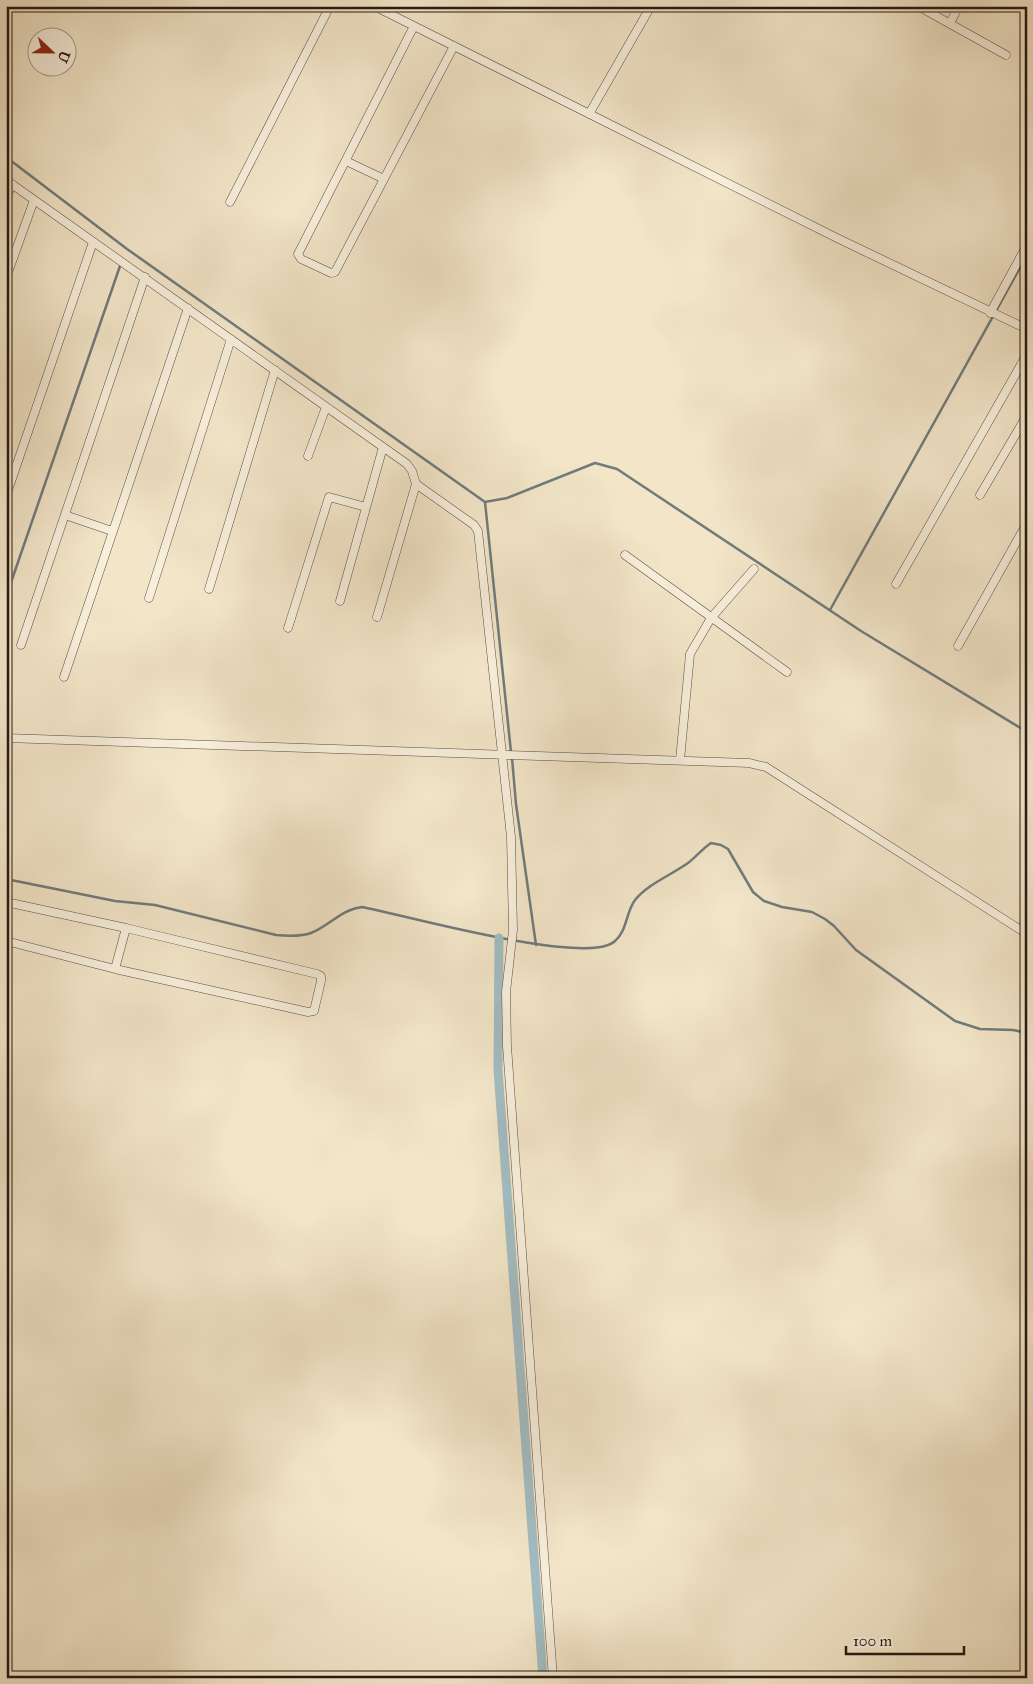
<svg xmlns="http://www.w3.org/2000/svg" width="1033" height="1684" font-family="'IM FELL Great Primer',serif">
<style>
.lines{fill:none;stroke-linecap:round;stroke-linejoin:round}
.stream{stroke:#707b7c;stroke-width:2.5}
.canal{stroke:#a2bcc2;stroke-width:9}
.street-casing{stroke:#594c40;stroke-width:9}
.street{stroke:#f7eedb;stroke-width:8}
</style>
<rect width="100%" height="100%" fill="#f2e5c8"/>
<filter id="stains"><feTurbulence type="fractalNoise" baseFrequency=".004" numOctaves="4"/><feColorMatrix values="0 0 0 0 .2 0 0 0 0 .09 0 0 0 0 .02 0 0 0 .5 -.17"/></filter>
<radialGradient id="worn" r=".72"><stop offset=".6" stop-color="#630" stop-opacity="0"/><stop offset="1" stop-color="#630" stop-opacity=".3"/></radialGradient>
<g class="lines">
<path class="stream" d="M6,157L127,249L485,502L511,752
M485,502L507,498L595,463L617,469L861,631L1027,732
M6,597L120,266
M830,610L1027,255
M512,758L516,804L536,945
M6,879L115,901L155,905L276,935C287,936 300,937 311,933C329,926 342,909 362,907C404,915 588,967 615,941C627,931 626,912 635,900C648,884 671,875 688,863C696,857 702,849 711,843L721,845L728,849L753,892L764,901L782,907L812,912L825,919L834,926L856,950L955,1021L980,1029L1013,1030L1027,1033"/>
<path class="canal" d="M499,938L498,1070L543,1678"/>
<g class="street-casing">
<path id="street" d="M374,6L839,239L1027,329
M918,6L1006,55
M950,23L959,6
M414,26L298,254L301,259L331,273L335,272L454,46
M589,114L651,6
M346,161L384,179
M6,180L407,464L412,471L416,484L474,525L478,531L511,837L513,930L506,992L507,1046L553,1678
M6,199L12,184
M230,202L330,6
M6,278L34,200
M990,313L1027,245
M308,456L326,407
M980,495L1027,415
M6,496L93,242
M65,515L112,531
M625,555L787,672
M896,584L1027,354
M209,589L275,370
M149,598L231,339
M340,601L383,447
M377,617L416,484
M288,628L329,497L366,507
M21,645L145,277
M958,646L1027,523
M64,677L188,308
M6,738L749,763L766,767L1027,934
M680,760L690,654L711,618L754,569
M6,902L126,928L115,969
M6,941L115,969L308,1012L314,1011L321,981V976L317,974L126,928"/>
</g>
<use href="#street" class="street"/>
</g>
<rect width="1033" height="1684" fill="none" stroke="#f2e5c8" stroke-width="25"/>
<rect x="8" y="8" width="1018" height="1669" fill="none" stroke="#261912" stroke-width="2.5"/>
<rect x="12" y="12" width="1008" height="1659" fill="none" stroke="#261912"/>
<g transform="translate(52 52) rotate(112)"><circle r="24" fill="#f7eedb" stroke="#a3998b"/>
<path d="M0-4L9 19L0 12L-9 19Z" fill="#8f2418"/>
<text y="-8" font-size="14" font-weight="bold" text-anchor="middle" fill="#261912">U</text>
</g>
<path d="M846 1646v8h118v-8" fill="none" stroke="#261912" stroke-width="2.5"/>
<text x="853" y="1646" font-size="15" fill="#261912" stroke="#f7eedb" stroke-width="4" paint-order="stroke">100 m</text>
<rect width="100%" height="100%" filter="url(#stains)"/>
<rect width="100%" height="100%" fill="url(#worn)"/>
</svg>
